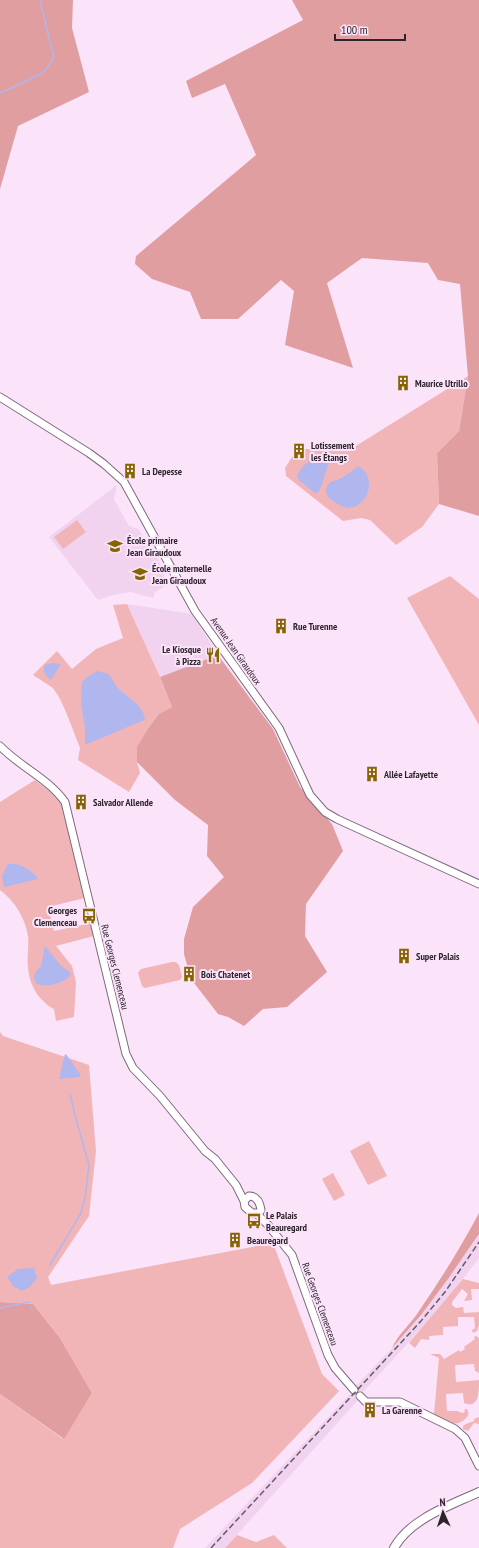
<svg xmlns="http://www.w3.org/2000/svg" width="479" height="1548" font-family="'PT Sans Narrow',sans-serif">
<style>
.built{fill:#f1d3ef}
.green{fill:#f1b5b8}
.forest{fill:#e19ea1}
.water{fill:#b0b6ee}
.lines{fill:none;stroke-linecap:round;stroke-linejoin:round}
.stream{stroke:#b0b6ee;stroke-width:1.5}
.tertiary-casing{stroke:#7e697d;stroke-width:9}
.secondary-casing{stroke:#7e697d;stroke-width:10}
.tertiary{stroke:#fff;stroke-width:7}
.secondary{stroke:#fff;stroke-width:8}
.rail{stroke:#665965;stroke-width:1.5;stroke-dasharray:6 3;stroke-linecap:butt}
.labels{text-anchor:middle;dominant-baseline:central;stroke-width:4;stroke-linejoin:round;paint-order:stroke}
.poi-label{font-size:10px;font-weight:bold;fill:#2d242c;stroke:#fbe3fa;text-anchor:start}
.street-label{font-size:10px;fill:#2d242c;stroke:#fbe3fa}
</style>
<rect width="100%" height="100%" fill="#fbe3fa"/>
<path class="built" d="M117,485L114,499L129,526L139,529L143,537L147,538L165,573L163,580L167,585L155,592L153,598L131,592L113,595L98,600L49,537Z
M127,604L192,614L218,655L160,677Z
M479,1234V1258L463,1279L435,1314L361,1394L355,1387L392,1348L421,1315L448,1279Z
M351,1393L358,1400L225,1548H205Z"/>
<path class="green" d="M468,376L459,431L437,453L439,504L422,527L396,545L370,520L361,518L343,521L286,476L285,468L297,449H351Z
M77,520L86,532L63,549L54,537Z
M450,576L479,599V725L407,598Z
M127,604L160,677L172,707L159,714L137,762L140,773L129,792L78,760L80,748L66,712L59,697L53,688L33,675L57,651L72,669L96,649L123,638L113,605Z
M35,780L55,795L63,806L85,898L48,907L54,931L91,923L94,936L56,946L72,966L76,982L74,1017L56,1021L54,1009C39,1001 29,985 28,967C27,957 29,947 28,936C25,918 15,901 0,890V802Z
M172,962H176L179,965L182,977L180,980L145,988L142,986L138,973L141,969Z
M0,1032L3,1036L89,1065L96,1151L89,1216L48,1277L51,1285L273,1243L322,1374L339,1391L252,1483L180,1529L173,1548H0V1394L63,1439L92,1393L60,1338L33,1304L0,1302Z
M369,1141L387,1176L368,1185L350,1151Z
M333,1173L345,1195L334,1201L322,1179Z
M463,1279L479,1283V1289H471L472,1300L464,1301L468,1294L462,1289L452,1302V1305L456,1308L463,1307L464,1313L479,1312V1325L477,1331L473,1333L472,1330L475,1328L474,1317H458V1326L443,1327V1335L429,1336V1340L421,1339L415,1348L409,1343Z
M476,1336L479,1338V1373L475,1371L474,1364L455,1365L456,1382L479,1380C479,1393 479,1409 464,1403L463,1393L446,1394L447,1411H458L459,1412L464,1413L465,1409H467C470,1415 468,1416 464,1420C452,1429 445,1420 434,1414L439,1358L430,1354H440L444,1359L459,1350L460,1352L465,1349L464,1347L475,1339L474,1337Z
M479,1417V1424L474,1423L468,1431L463,1429V1426L466,1424L474,1421V1419Z
M237,1535L256,1542L274,1535L287,1548H225Z"/>
<path class="forest" d="M0,0H73L72,28L89,92L18,126L0,189Z
M292,0H479V516L439,504L437,453L459,431L468,376L460,284L438,280L428,263L362,258L327,283L353,368L285,345L294,291L281,280L238,319H201L190,292L152,279L135,264L136,256L256,155L225,84L192,98L186,81L303,20Z
M218,655L273,729L300,787L332,824L343,851L306,904L305,936L327,972L287,1007L263,1009L244,1026L228,1017L218,1014L191,979L184,954V939L193,907L224,877L207,856L208,825L175,800L137,762V747L148,729L159,714L172,707L160,677Z
M479,1213V1234L474,1241L448,1279L421,1315L392,1348C398,1334 411,1324 419,1311C441,1279 461,1247 479,1213Z
M0,1302L33,1304L60,1338L92,1393L64,1439L0,1394Z"/>
<path class="water" d="M318,456L326,458L329,463L321,487L318,492L315,493L300,481L297,477C298,470 312,457 318,456Z
M358,466C378,476 369,508 347,508C336,504 318,496 330,482C340,480 350,473 358,466Z
M53,663L61,664L51,680C46,676 42,671 45,665Z
M97,671C101,673 106,672 109,675C113,678 114,684 118,688C127,697 142,704 145,718L144,720L85,745V727L81,704L82,682L87,677Z
M8,864C18,862 33,870 38,879L4,887L2,876Z
M45,946L61,966L69,971L71,975C65,983 44,989 36,983L34,977L36,971L41,966Z
M65,1054C69,1056 76,1070 81,1075L79,1077L59,1079Z
M34,1268L37,1278L30,1287L22,1291L13,1286L7,1277L18,1269Z"/>
<g class="lines">
<path class="stream" d="M0,93L43,73L54,58L41,5V0
M50,1265L81,1213L85,1198L89,1165L76,1119L70,1094
M30,1306L31,1308
M0,1308L29,1302"/>
<g class="tertiary-casing">
<path id="tertiary" d="M0,397L89,453L104,464L124,482L195,611L279,728L310,795L325,812L337,819L479,884
M0,746C20,767 48,778 65,802L126,1054L133,1068L160,1096L205,1151L215,1159L236,1185L244,1201
M249,1196C257,1196 260,1203 261,1210L259,1213H252L245,1207L244,1201Z
M257,1214L268,1225L292,1255L328,1355L335,1368L354,1390
M360,1396L366,1402H400L455,1429L465,1438L479,1466"/>
</g>
<g class="secondary-casing">
<path id="secondary" d="M394,1548C410,1519 449,1506 479,1492"/>
</g>
<use href="#tertiary" class="tertiary"/>
<use href="#secondary" class="secondary"/>
<path class="rail" d="M211,1548L421,1321L445,1292L479,1242"/>
</g>
<defs>
<g id="building-bare" transform="scale(1.2)"><path d="M-4-6H4V6H1V3H-1V6H-4ZM-2.5-4.3h1.7v1.8h-1.7ZM.8-4.3h1.7v1.8H.8ZM-2.5-1h1.7V.8h-1.7ZM.8-1h1.7V.8H.8Z" fill="#856500" stroke="#fbe3fa" stroke-width="2.5" paint-order="stroke"/></g>
<g id="school-bare" transform="scale(1.2)"><path d="M0-5L7-2L0 1L-7-2ZM-4 1L0 2.5L4 1V4Q0 6-4 4Z" fill="#856500" stroke="#fbe3fa" stroke-width="2.5" paint-order="stroke"/></g>
<g id="restaurant-bare" transform="scale(1.2)"><path d="M-5-6h1v4h1v-4h1v4h1v-4h1v5L-1.5 .5V6h-2V.5L-5-1ZM5-6V6H3V1.5H1.5Q1.5-4 5-6Z" fill="#856500" stroke="#fbe3fa" stroke-width="2.5" paint-order="stroke"/></g>
<g id="bus-bare" transform="scale(1.2)"><path d="M-5-6H5V4H4V6H2V4H-2V6H-4V4H-5ZM-3.5-4V0h7V-4ZM-3.5 1.2v1.5H-2V1.2ZM2 1.2v1.5H3.5V1.2Z" fill="#856500" stroke="#fbe3fa" stroke-width="2.5" paint-order="stroke"/></g>
</defs>
<g fill-rule="evenodd">
<use href="#building-bare" x="403" y="383"/>
<use href="#building-bare" x="299" y="451"/>
<use href="#building-bare" x="130" y="471"/>
<use href="#school-bare" x="115" y="546"/>
<use href="#school-bare" x="140" y="574"/>
<use href="#building-bare" x="281" y="626"/>
<use href="#restaurant-bare" x="213" y="655"/>
<use href="#building-bare" x="372" y="774"/>
<use href="#building-bare" x="81" y="802"/>
<use href="#bus-bare" x="89" y="916"/>
<use href="#building-bare" x="404" y="956"/>
<use href="#building-bare" x="189" y="974"/>
<use href="#bus-bare" x="254" y="1221"/>
<use href="#building-bare" x="235" y="1240"/>
<use href="#building-bare" x="370" y="1410"/>
</g>
<g class="labels">
<g class="poi-label">
<text x="415" y="383">Maurice Utrillo</text>
<text x="311" y="445">Lotissement<tspan x="311" dy="12">les Étangs</tspan></text>
<text x="142" y="471">La Depesse</text>
<text x="127" y="540">École primaire<tspan x="127" dy="12">Jean Giraudoux</tspan></text>
<text x="152" y="568">École maternelle<tspan x="152" dy="12">Jean Giraudoux</tspan></text>
<text x="293" y="626">Rue Turenne</text>
<text x="201" y="649" text-anchor="end">Le Kiosque<tspan x="201" dy="12">à Pizza</tspan></text>
<text x="384" y="774">Allée Lafayette</text>
<text x="93" y="802">Salvador Allende</text>
<text x="77" y="910" text-anchor="end">Georges<tspan x="77" dy="12">Clemenceau</tspan></text>
<text x="416" y="956">Super Palais</text>
<text x="201" y="974">Bois Chatenet</text>
<text x="266" y="1215">Le Palais<tspan x="266" dy="12">Beauregard</tspan></text>
<text x="247" y="1240">Beauregard</text>
<text x="382" y="1410">La Garenne</text>
</g>
<g class="street-label">
<text transform="translate(236 651) rotate(55)">Avenue Jean Giraudoux</text>
<text transform="translate(115 967) rotate(76)">Rue Georges Clemenceau</text>
<text transform="translate(320 1304) rotate(70)">Rue Georges Clemenceau</text>
</g>
</g>
<g transform="translate(443 1512) rotate(357)" stroke="#fbe3fa" stroke-width="3" paint-order="stroke">
<path d="M0-3L7 15L0 10L-7 15Z" fill="#2d242c"/>
<text y="-6" font-size="11" font-weight="bold" text-anchor="middle" fill="#2d242c">N</text>
</g>
<path d="M335 34v6h70v-6" fill="none" stroke="#2d242c" stroke-width="2"/>
<text x="341" y="34" font-size="12" fill="#2d242c" stroke="#fbe3fa" stroke-width="3" paint-order="stroke">100 m</text>
</svg>
